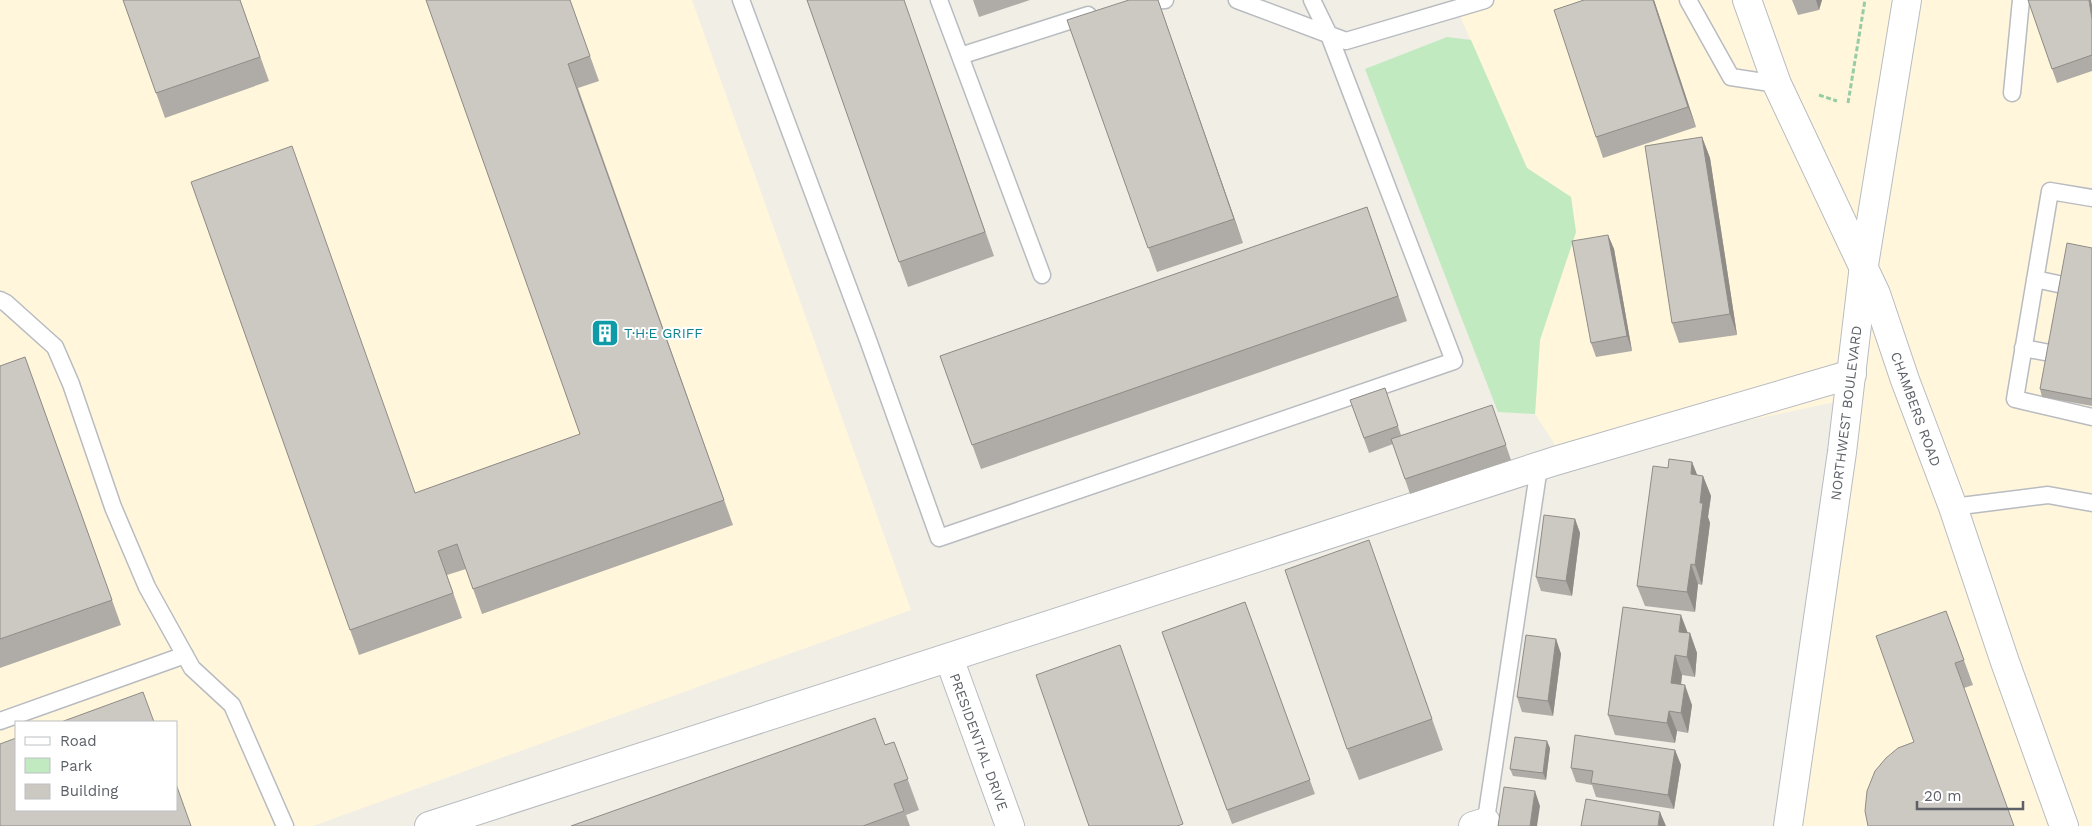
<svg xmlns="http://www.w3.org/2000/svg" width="2092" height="826" font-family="'Work Sans',sans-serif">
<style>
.commercial{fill:#fff6db;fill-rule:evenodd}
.green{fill:#c1eac0}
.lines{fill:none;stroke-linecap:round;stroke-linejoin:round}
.service-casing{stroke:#b8bbc0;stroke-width:19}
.minor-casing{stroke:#b8bbc0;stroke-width:30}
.secondary-casing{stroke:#b8bcc2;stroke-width:30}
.path{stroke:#97cca5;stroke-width:3;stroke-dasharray:5 2.5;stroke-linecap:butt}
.service{stroke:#fff;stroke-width:16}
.minor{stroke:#fff;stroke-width:28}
.secondary{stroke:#fff;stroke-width:28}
.wall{fill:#afaca7}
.shaded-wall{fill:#8f8c88}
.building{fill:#ccc8c2;stroke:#8f8c88}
.labels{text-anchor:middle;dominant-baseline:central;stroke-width:4;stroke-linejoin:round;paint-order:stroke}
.culture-label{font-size:14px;fill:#0d838f;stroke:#fff;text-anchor:start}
.street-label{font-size:14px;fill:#5d6167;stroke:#fff}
</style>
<rect width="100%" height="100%" fill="#f0eee5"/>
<path class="commercial" d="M0,0H692L911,610L313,826H0ZM16,722H176V810H16Z
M1453,0H2092V826H1786L1849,399L1565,460L1535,414L1540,340L1576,232L1571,197L1527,168Z"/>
<path class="green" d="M1447,37L1471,40L1527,168L1571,197L1576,232L1540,340L1535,414L1498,412L1365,69Z"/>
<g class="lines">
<g class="service-casing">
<path id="service" d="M741,0L868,340L939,538L1454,361L1329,35L1312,0
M939,0L960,56L1088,15
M1237,0L1346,41L1485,0
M1688,0L1731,77L1777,84
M1136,2L1165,0
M960,56L1042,275
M2012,93L2021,0
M2092,198L2050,191L2015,399L2092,417
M2035,279L2063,285
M0,300L6,303L55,347L71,384L113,507L147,587L192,668L232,705L285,826
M2023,348L2050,353
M1953,507L2048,495L2092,503
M0,721L185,655
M1485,826L1539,467"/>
</g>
<g class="minor-casing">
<path id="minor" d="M1747,0L1777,84L1876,294L1905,380L1953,507L2005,662L2064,826
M949,658L1010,826
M429,826L1555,461L1852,374
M1473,826L1486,822"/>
</g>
<g class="secondary-casing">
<path id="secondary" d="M1788,826L1842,452L1864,265L1907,0"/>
</g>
<path class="path" d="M1819,95L1837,101
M1848,103L1865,0"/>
<use href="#service" class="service"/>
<use href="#minor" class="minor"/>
<use href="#secondary" class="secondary"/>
</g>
<path class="wall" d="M123,0H240L269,81L165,118Z
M426,0H570L599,81L578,88L733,525L482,614L466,569L447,575L462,618L359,655L191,182L415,493L580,434Z
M807,0H904L994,256L908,287Z
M973,0H1030L979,17Z
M1158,0L1243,243L1157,272L1067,20Z
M1584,0H1654L1696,127L1603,158L1596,137Z
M1792,0H1822L1819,10L1798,15Z
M2028,0L2092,5V71L2057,83Z
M1702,137L1710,158L1737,335L1679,343L1672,323Z
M1367,207L1407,321L981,469L940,356Z
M1608,235L1614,249L1632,351L1596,357L1591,343Z
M2092,248V406L2042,397L2040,389Z
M25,357L121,625L0,668V366Z
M1385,388L1401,435L1497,419L1511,460L1410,494L1393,444L1369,453L1350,400Z
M1692,462L1697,475L1703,476L1711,496L1708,517L1710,523L1702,585L1698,584L1695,612L1645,606L1637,586Z
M1575,519L1580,533L1572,596L1541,591L1536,577Z
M1380,571L1443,750L1359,780L1347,749Z
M1245,602L1315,794L1232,824L1162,632Z
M1946,611L1973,685L1964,688L1914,742Z
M1688,633H1690L1697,653L1695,677L1682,675L1681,684L1692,705L1688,733L1677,731L1675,743L1615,735L1608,715Z
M1556,639L1561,654L1553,716L1522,712L1517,697Z
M894,742L919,810L906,815L910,826H571Z
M1550,748L1546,780L1513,776L1510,769Z
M1675,750L1681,765L1674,809L1596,797L1592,785L1576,782L1571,768Z"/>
<path class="shaded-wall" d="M1158,0L1164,17L1243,243L1234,219Z
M1653,0H1654L1696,127L1688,107Z
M1816,0H1822L1819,10Z
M2089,0H2091L2092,5V19Z
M1702,137L1710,158L1737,335L1730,314Z
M1367,207L1376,232L1407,321L1398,296Z
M1608,235L1614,249L1632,351L1627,336Z
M1692,462L1700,482L1691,474Z
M1703,476L1711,496L1708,517L1710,523L1702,585L1695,565L1700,503Z
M1575,519L1580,533L1572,596L1566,581Z
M1691,564L1698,584L1695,612L1687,592Z
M1681,615L1689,636L1679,632Z
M1690,633L1697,653L1695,677L1687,657Z
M1556,639L1561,654L1553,716L1548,701Z
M1675,655L1682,675L1679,703L1671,683Z
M1685,685L1692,705L1688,733L1681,713Z
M1669,711L1677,731L1675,743L1667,723Z
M1547,741L1550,748L1546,780L1543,773Z
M1675,750L1681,765L1674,809L1668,795Z
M1535,791L1540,806L1537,826H1530Z
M1660,812L1666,826H1658Z"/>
<path class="building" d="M123,0H240L260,57L156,93Z
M426,0H570L590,56L568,64L724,500L473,589L457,544L438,551L453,593L350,630L191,182L292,146L415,493L580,434Z
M807,0H904L985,232L899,262Z
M1129,0H1158L1234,219L1148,248L1067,20Z
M1584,0H1653L1688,107L1596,137L1554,10Z
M2028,0H2089L2092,19V55L2052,69Z
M1702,137L1730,314L1672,323L1645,146Z
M1367,207L1398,296L972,445L940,356Z
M1608,235L1627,336L1591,343L1572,241Z
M2067,243L2092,248V399L2040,389Z
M25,357L112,600L0,639V366Z
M1385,388L1398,426L1364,438L1350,400Z
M1492,405L1506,445L1405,479L1391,439Z
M1669,459L1692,462L1691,474L1703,476L1700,503H1703L1695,565L1691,564L1687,592L1637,586L1653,466L1668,468Z
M1544,515L1575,519L1566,581L1536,577Z
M1369,540L1432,719L1347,749L1285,570Z
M1245,602L1310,780L1227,810L1162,632Z
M1623,607L1681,615L1679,632L1690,633L1687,657L1675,655L1671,683L1685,685L1681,713L1669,711L1667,723L1608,715Z
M1946,611L1964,660L1955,663L2014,826H1868L1865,811L1867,791L1875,771L1886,758L1898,748L1914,742L1876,636Z
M1526,635L1556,639L1548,701L1517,697Z
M1120,645L1183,824L1177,826H1089L1036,675Z
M143,692L154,722H61Z
M875,718L885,745L894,742L908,779L894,784L904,811L863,826H571Z
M1575,735L1675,750L1668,795L1591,783L1593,771L1571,768Z
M1515,737L1547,741L1543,773L1510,769Z
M16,738V810H176V784L191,826H0V744Z
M1504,787L1535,791L1530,826H1498Z
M1586,799L1660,812L1658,826H1581Z"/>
<defs>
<g id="building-square" transform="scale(1.4375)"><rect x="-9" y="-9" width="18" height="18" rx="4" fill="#0f9aa8" stroke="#fff"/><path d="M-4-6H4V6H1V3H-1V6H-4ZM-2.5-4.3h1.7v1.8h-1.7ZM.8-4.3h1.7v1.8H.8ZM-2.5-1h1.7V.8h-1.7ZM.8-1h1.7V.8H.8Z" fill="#fff"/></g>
</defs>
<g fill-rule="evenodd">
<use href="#building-square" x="605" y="333"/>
</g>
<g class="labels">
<g class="culture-label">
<text x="624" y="333">T·H·E GRIFF</text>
</g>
<g class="street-label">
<text transform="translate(1916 409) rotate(70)">CHAMBERS ROAD</text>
<text transform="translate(1846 413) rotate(-83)">NORTHWEST BOULEVARD</text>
<text transform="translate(979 742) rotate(70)">PRESIDENTIAL DRIVE</text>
</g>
</g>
<rect x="15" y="721" width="162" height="90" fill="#ffffff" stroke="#bec0c2"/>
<rect x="25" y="737" width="25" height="8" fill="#ffffff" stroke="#bec0c2"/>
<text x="60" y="746" font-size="15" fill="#5d6167">Road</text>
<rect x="25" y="758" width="25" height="15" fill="#c1eac0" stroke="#bec0c2"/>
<text x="60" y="771" font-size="15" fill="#5d6167">Park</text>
<rect x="25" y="784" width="25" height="15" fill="#ccc8c2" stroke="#bec0c2"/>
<text x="60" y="796" font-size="15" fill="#5d6167">Building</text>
<path d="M1917 801v8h106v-8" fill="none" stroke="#5d6167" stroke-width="2.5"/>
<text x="1924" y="801" font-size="15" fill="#5d6167" stroke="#ffffff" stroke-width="4" paint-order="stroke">20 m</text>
</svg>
